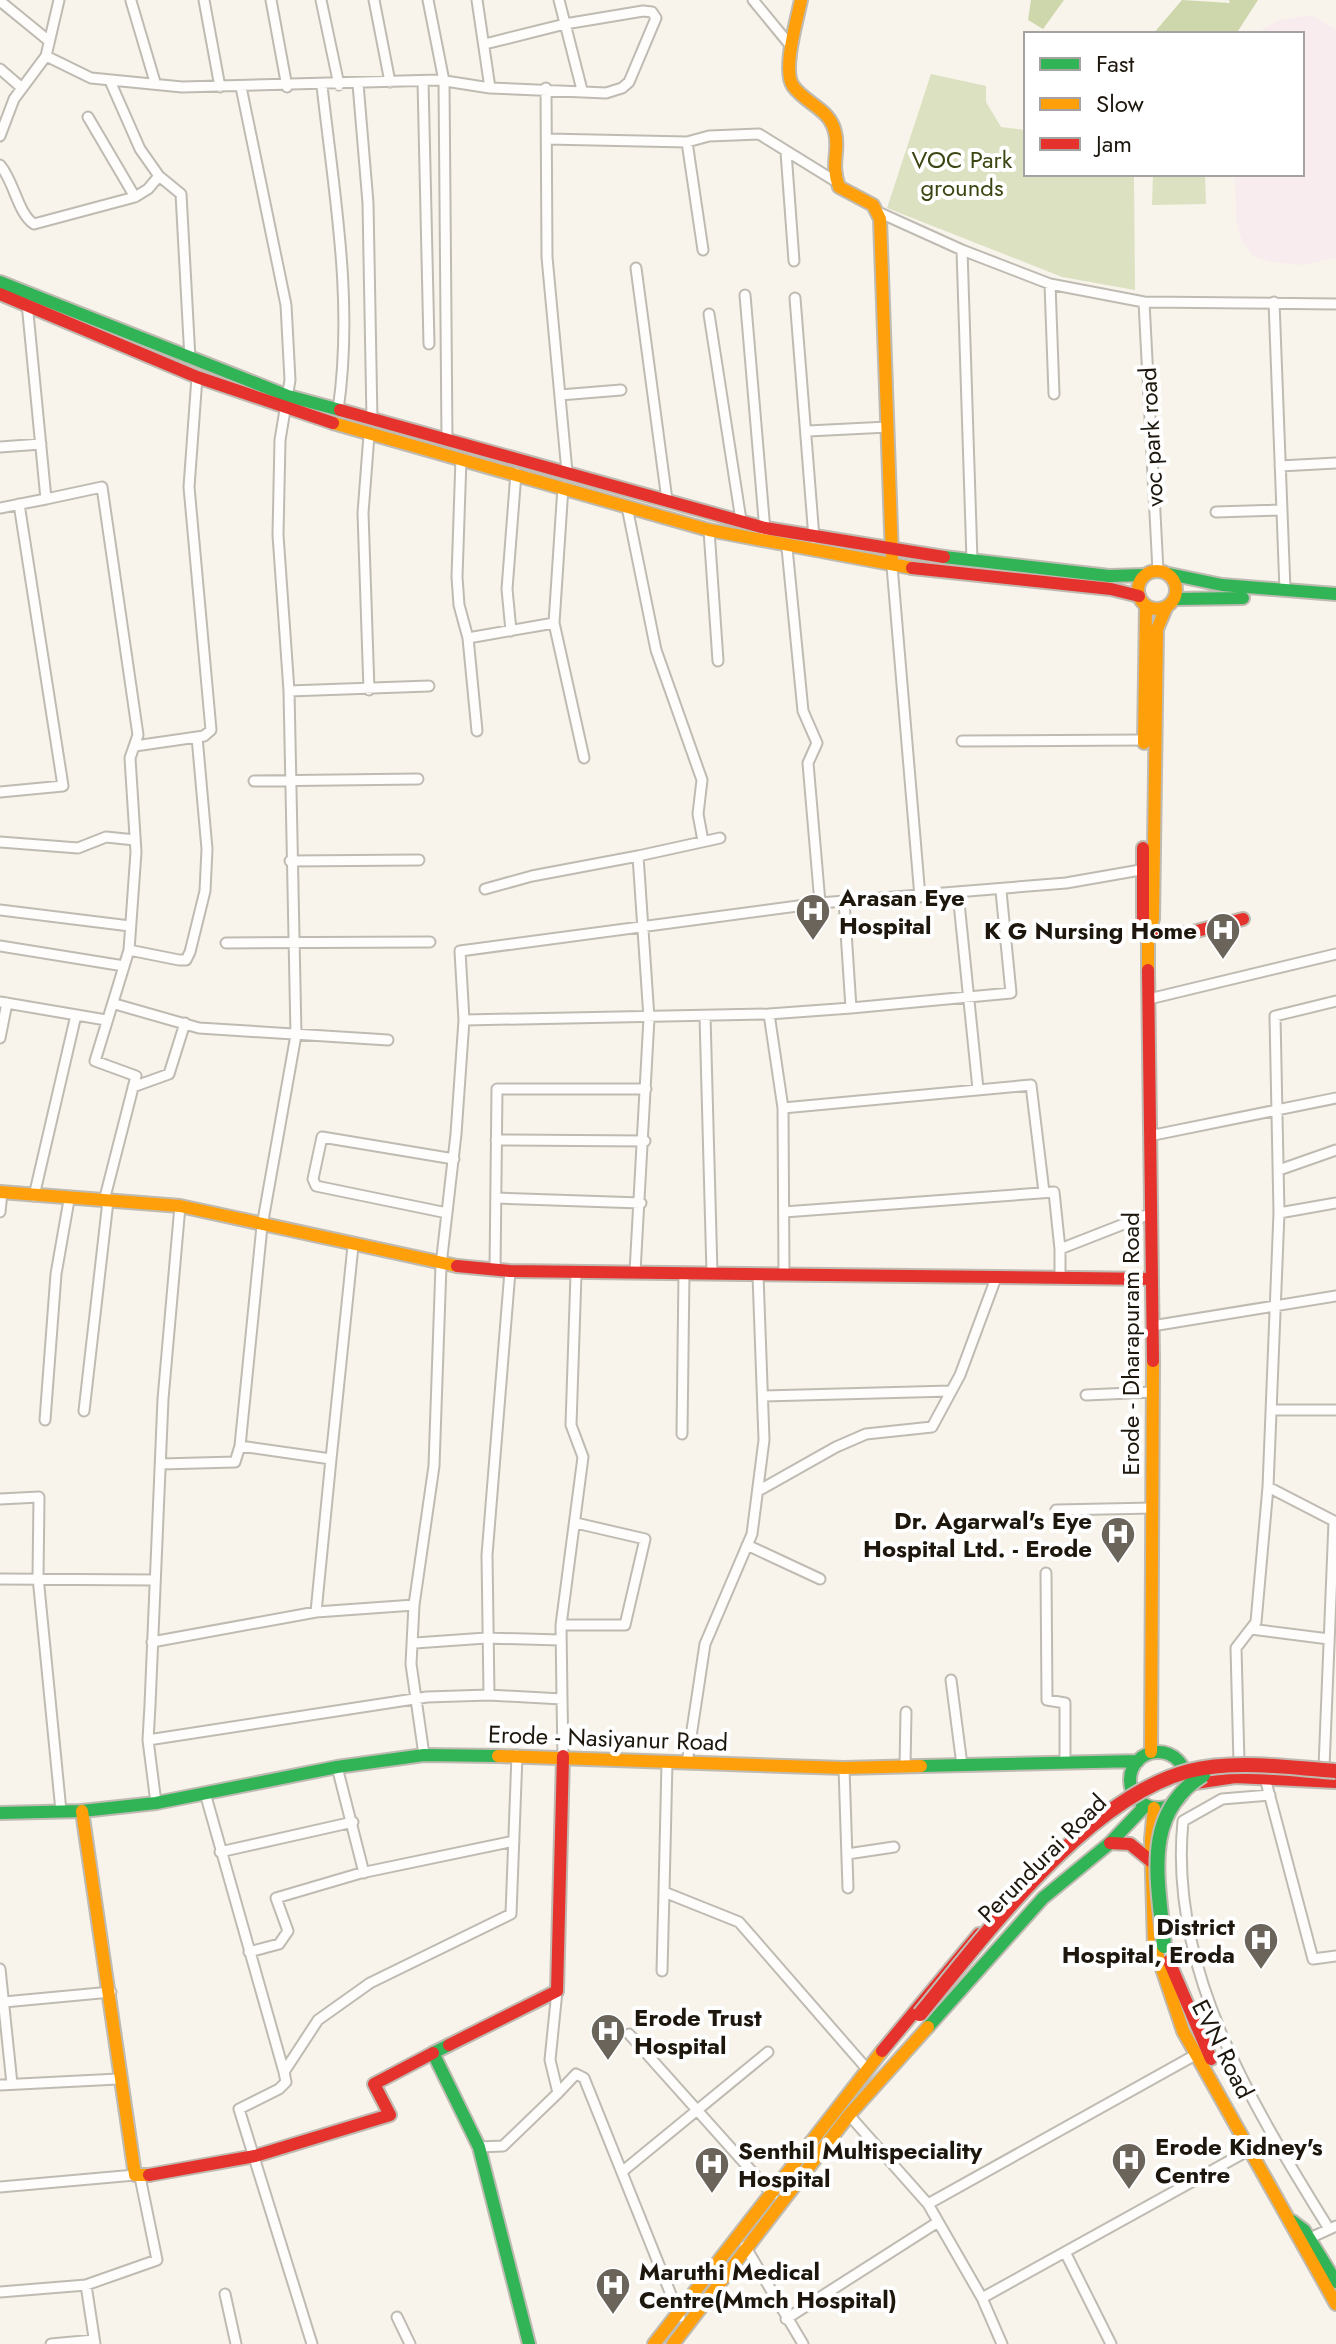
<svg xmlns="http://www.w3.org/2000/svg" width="1336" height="2344" font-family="Jost,sans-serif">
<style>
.commercial{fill:#f9ecef}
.green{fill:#dce2c1}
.forest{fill:#ced6ab}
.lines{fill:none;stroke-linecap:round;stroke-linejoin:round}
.street-casing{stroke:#bfbbb2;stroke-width:13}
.fast-casing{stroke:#bfbbb2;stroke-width:16}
.slow-casing{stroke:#bfbbb2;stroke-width:16}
.jam-casing{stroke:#bfbbb2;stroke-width:16}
.street{stroke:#fefdfc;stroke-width:9}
.fast{stroke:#30b455;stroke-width:12}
.slow{stroke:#ff9f0a;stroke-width:12}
.jam{stroke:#e5322d;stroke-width:12}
.fast-bridge-casing{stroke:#bfbbb2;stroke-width:18;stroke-linecap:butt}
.jam-bridge-casing{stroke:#bfbbb2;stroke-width:18;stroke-linecap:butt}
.fast-bridge{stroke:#30b455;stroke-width:14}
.jam-bridge{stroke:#e5322d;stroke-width:14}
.labels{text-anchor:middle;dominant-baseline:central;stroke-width:8;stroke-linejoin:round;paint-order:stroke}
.park-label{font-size:24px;fill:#3a4611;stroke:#fff}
.street-label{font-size:24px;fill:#1d170e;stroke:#fff}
.poi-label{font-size:24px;font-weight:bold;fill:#1d170e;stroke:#fff;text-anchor:start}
</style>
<rect width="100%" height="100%" fill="#f8f4eb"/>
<path class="commercial" d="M1311,15L1336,29V258L1304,265L1270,262L1253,256L1242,241L1236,220L1235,174H1302V34H1255L1279,20Z"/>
<path class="green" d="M931,74L986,86V102L1001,127L1026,130V174H1134L1135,290L1062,277L887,208Z
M1153,174H1205L1206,204L1152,205Z"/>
<path class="forest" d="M1031,0H1064L1043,29L1028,20Z
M1182,0L1230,3L1229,0H1258L1236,34H1153Z"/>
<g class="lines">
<g class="street-casing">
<path id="street" d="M204,0L220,87
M271,0L287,87
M321,0L339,85
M374,0L390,82
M428,0L444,81L447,440
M477,0L490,88
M559,0L582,90
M753,0L790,45
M0,1L49,41
M131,1L155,82
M46,56L91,78L182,87L439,80L490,88L606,93L622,88L629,82L656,18L652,12L643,11L565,24L485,44
M0,69L22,88
M110,81L140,149L159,176L181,194L190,359
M423,81L429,344
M358,84L368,203L372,420
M322,86C334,193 354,302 338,410
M241,87L286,305L290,380L280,440L278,535L289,691L296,1035L262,1226L240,1446L331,1459L353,1246
M546,88L547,257L567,472
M88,117L135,197
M0,136L14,99L46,56L59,0
M547,139L687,142L709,136L759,134L835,181
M687,142L703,250
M786,152L794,261
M0,165C14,181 18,214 34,224L135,197L148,189L159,176
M878,212L962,250L972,560
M962,250L1050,284L1144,302L1336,304
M636,268L667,500
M1050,284L1054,394
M745,295L765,531
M795,298L814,538
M1144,302L1158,571
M1274,302L1285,590
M709,314L741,520
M560,395L621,390
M808,431L888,427
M0,447L41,444
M461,459L457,577L459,605L468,638L477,731
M1280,466L1336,463
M563,487L554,623L584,758
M46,499L102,487L138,735L130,758L136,852L129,950L95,1061L136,1076L104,1201
M627,507L656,650L702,780L698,814L703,841
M0,508L46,499L27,303
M1216,512L1282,510
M709,530L718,661
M787,548L803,711L817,743L808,763L820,903
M892,566L920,897
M511,631L507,589L516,473
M468,638L554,623
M369,690L363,513L369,435
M289,691L429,686
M962,741L1145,740
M135,746L204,736L211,730L189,487L197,377
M254,781L418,779
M0,792L63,786L19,504
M0,842L78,848L106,837L135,840
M638,856L720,838
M290,861L419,860
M485,889L532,876L638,856L649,1018L635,1272
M958,893L978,1089
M0,910L130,926
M226,943L430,942
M0,946L124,966
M129,950L179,960H186L190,952L205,891L207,849L197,737
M1149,999L1336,954
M1336,1001L1275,1016L1279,1213L1268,1487L1336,1522
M0,1002L106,1020
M115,1004L199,1028L388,1040
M851,1008L1011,993L1001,891
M705,1016L712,1273
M464,1020L769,1014
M0,1038L7,1003
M133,1087L169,1074L185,1023
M783,1108L769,1014L851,1008L844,901
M1149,1136L1336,1098
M496,1140L645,1141
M1279,1170L1336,1150
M34,1196L76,1015
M496,1198L641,1203
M0,1212L2,1192
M784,1212L1054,1192L1060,1249L1152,1213
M447,1213L316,1186L313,1179L322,1137L454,1159
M1279,1213L1336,1203
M1060,1249V1276
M495,1270L497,1089H646
M784,1275L783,1108L1031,1085L1044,1192
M1152,1326L1336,1296
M1086,1395L1153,1392
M764,1396L951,1391
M1272,1410H1336
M84,1411L108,1201
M45,1420L56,1274L69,1200
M682,1434L684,1272
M161,1464L235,1462L240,1446
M758,1491L836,1447L866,1434L932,1427L960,1375L996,1278
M0,1499L39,1497L38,1577L61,1811
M1056,1510L1153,1508
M747,1545L820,1579
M1046,1573L1047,1700L1065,1703V1762
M0,1579L155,1580
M316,1612L331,1459
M561,1625H625L645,1539L576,1523
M1251,1629L1329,1639
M152,1642L316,1612L414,1605
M415,1643L486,1638L560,1640
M951,1680L962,1765
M489,1695L487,1555L510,1271
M562,1699L563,1756
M148,1740L427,1697L489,1695L562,1699L561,1625L583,1457L571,1425L576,1274
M424,1755L411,1664L414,1605L434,1466L441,1265L456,1134L464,1020L460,951L820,903L1066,883L1146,869
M667,1762L664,1892L739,1922L867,2069
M687,1763L705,1644L752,1534L764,1440L758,1275
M1239,1763L1236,1648L1256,1622L1268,1487
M337,1767L364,1873
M905,1767L906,1712
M1324,1767L1334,1522
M844,1768L848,1888
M1265,1778L1313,1959L1336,1956
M205,1793L284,2072L318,2020L370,1983L511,1914L517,1755
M1270,1795L1222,1799L1183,1821C1168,1971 1254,2107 1329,2229
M156,1803L148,1740L150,1705L163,1399L180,1206
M220,1852L353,1822
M847,1854L894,1847
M249,1952L279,1944L288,1931L276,1898L361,1873L514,1841
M0,1969L12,2084
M662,1971L664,1892
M557,1991L550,2060L558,2093L576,2074L584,2078L680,2317
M4,2002L111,1992
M629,2034L773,2195
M284,2072L286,2082L279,2089L239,2109L312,2344
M0,2085L118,2079
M849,2115L928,2204L982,2298L1002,2344
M479,2147L503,2146L558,2093
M623,2171L768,2052
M0,2187L135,2175
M928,2204L1197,2054
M1310,2238L1336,2226
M745,2246L803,2344
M1065,2252L1111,2344
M86,2285L157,2260L140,2177
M0,2292L86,2285L95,2344
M225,2294L236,2344
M982,2298L1251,2149
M397,2317L410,2344
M786,2319L938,2222
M51,2344L94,2340"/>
</g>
<g class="fast-casing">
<path id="fast" d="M0,282L288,396L340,410
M944,557L1109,576L1145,575
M1169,574L1222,585L1336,594
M1175,599L1243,598
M1130 1780a28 28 0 1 1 56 0a28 28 0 1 1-56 0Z
M921,1766L1138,1761
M0,1813L82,1811L156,1803L337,1767L424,1755L498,1756
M928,2027L1043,1898L1110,1843L1146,1805
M449,2045L433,2053L479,2147L529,2344
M1292,2221L1304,2230L1336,2282"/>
</g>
<g class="slow-casing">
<path id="slow" d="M801,0C797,20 782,70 793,86C806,104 830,109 835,132C840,151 830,162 839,187L873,205L880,219L892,557
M333,423L709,530L912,568
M1138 590a19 19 0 1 1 38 0a19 19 0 1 1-38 0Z
M1144,743L1146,606
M1148,970V934L1153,919L1157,629L1166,608
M0,1192L180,1206L457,1266
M1151,1752L1153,1361
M498,1756L844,1768L921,1766
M1154,1808L1151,1839L1154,1945L1183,2031L1336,2304
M82,1811L135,2175H149
M654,2344L882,2051
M673,2344L849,2115L928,2027"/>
</g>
<g class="jam-casing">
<path id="jam" d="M0,294L197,377L333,423
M340,410L765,528L944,557
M912,568L1111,589L1139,596
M1143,848V920L1148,934
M1148,934L1189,933L1243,919
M1148,970L1153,1361
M457,1266L510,1271L1152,1279
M1189,1784L1235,1777L1336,1782
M1110,1843L1130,1844L1152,1862
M1169,1961L1211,2059
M449,2045L557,1991L563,1756
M882,2051L979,1934
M149,2175L255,2156L390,2115L374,2084L433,2053"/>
</g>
<use href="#street" class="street"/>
<use href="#fast" class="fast"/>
<use href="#slow" class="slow"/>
<use href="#jam" class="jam"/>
<g class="fast-bridge-casing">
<path id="fast-bridge" d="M1164,1946C1159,1882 1140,1815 1203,1775"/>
</g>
<g class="jam-bridge-casing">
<path id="jam-bridge" d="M920,2014C986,1934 1086,1798 1189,1771C1236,1759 1289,1768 1336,1771"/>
</g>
<use href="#fast-bridge" class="fast-bridge"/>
<use href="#jam-bridge" class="jam-bridge"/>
</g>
<defs>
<g id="hospital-pin" transform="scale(1.8)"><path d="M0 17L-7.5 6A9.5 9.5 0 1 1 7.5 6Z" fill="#6a645b" stroke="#fff"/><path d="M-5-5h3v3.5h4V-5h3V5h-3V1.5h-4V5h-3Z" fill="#fff"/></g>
</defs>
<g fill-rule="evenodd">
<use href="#hospital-pin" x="813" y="911"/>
<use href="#hospital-pin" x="1223" y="930"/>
<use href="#hospital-pin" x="1118" y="1534"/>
<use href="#hospital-pin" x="1261" y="1940"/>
<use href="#hospital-pin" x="608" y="2031"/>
<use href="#hospital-pin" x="1129" y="2160"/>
<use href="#hospital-pin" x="712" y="2164"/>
<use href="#hospital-pin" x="613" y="2285"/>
</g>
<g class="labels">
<g class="park-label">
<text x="962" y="159">VOC Park<tspan x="962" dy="28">grounds</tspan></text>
</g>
<g class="street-label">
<text transform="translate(1151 437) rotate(-93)">voc park road</text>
<text transform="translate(1130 1344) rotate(-90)">Erode - Dharapuram Road</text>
<text transform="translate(608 1738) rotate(2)">Erode - Nasiyanur Road</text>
<text transform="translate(1042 1858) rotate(-45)">Perundurai Road</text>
<text transform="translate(1223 2049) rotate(63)">EVN Road</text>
</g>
<g class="poi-label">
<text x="839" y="897">Arasan Eye<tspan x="839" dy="28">Hospital</tspan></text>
<text x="1197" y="930" text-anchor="end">K G Nursing Home</text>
<text x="1092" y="1520" text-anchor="end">Dr. Agarwal's Eye<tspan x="1092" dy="28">Hospital Ltd. - Erode</tspan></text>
<text x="1235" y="1926" text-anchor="end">District<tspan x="1235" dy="28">Hospital, Eroda</tspan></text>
<text x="634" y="2017">Erode Trust<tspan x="634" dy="28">Hospital</tspan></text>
<text x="1155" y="2146">Erode Kidney's<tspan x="1155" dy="28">Centre</tspan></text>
<text x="738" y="2150">Senthil Multispeciality<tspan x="738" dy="28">Hospital</tspan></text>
<text x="639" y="2271">Maruthi Medical<tspan x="639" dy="28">Centre(Mmch Hospital)</tspan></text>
</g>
</g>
<rect x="1024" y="32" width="280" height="144" fill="#ffffff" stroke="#a5a29f" stroke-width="2"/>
<rect x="1040" y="58" width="40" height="12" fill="#30b455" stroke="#a5a29f" stroke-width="2"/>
<text x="1096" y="72" font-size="24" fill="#1d170e">Fast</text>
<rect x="1040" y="98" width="40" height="12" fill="#ff9f0a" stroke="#a5a29f" stroke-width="2"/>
<text x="1096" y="112" font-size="24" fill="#1d170e">Slow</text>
<rect x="1040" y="138" width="40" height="12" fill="#e5322d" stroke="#a5a29f" stroke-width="2"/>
<text x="1096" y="152" font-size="24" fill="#1d170e">Jam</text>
</svg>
